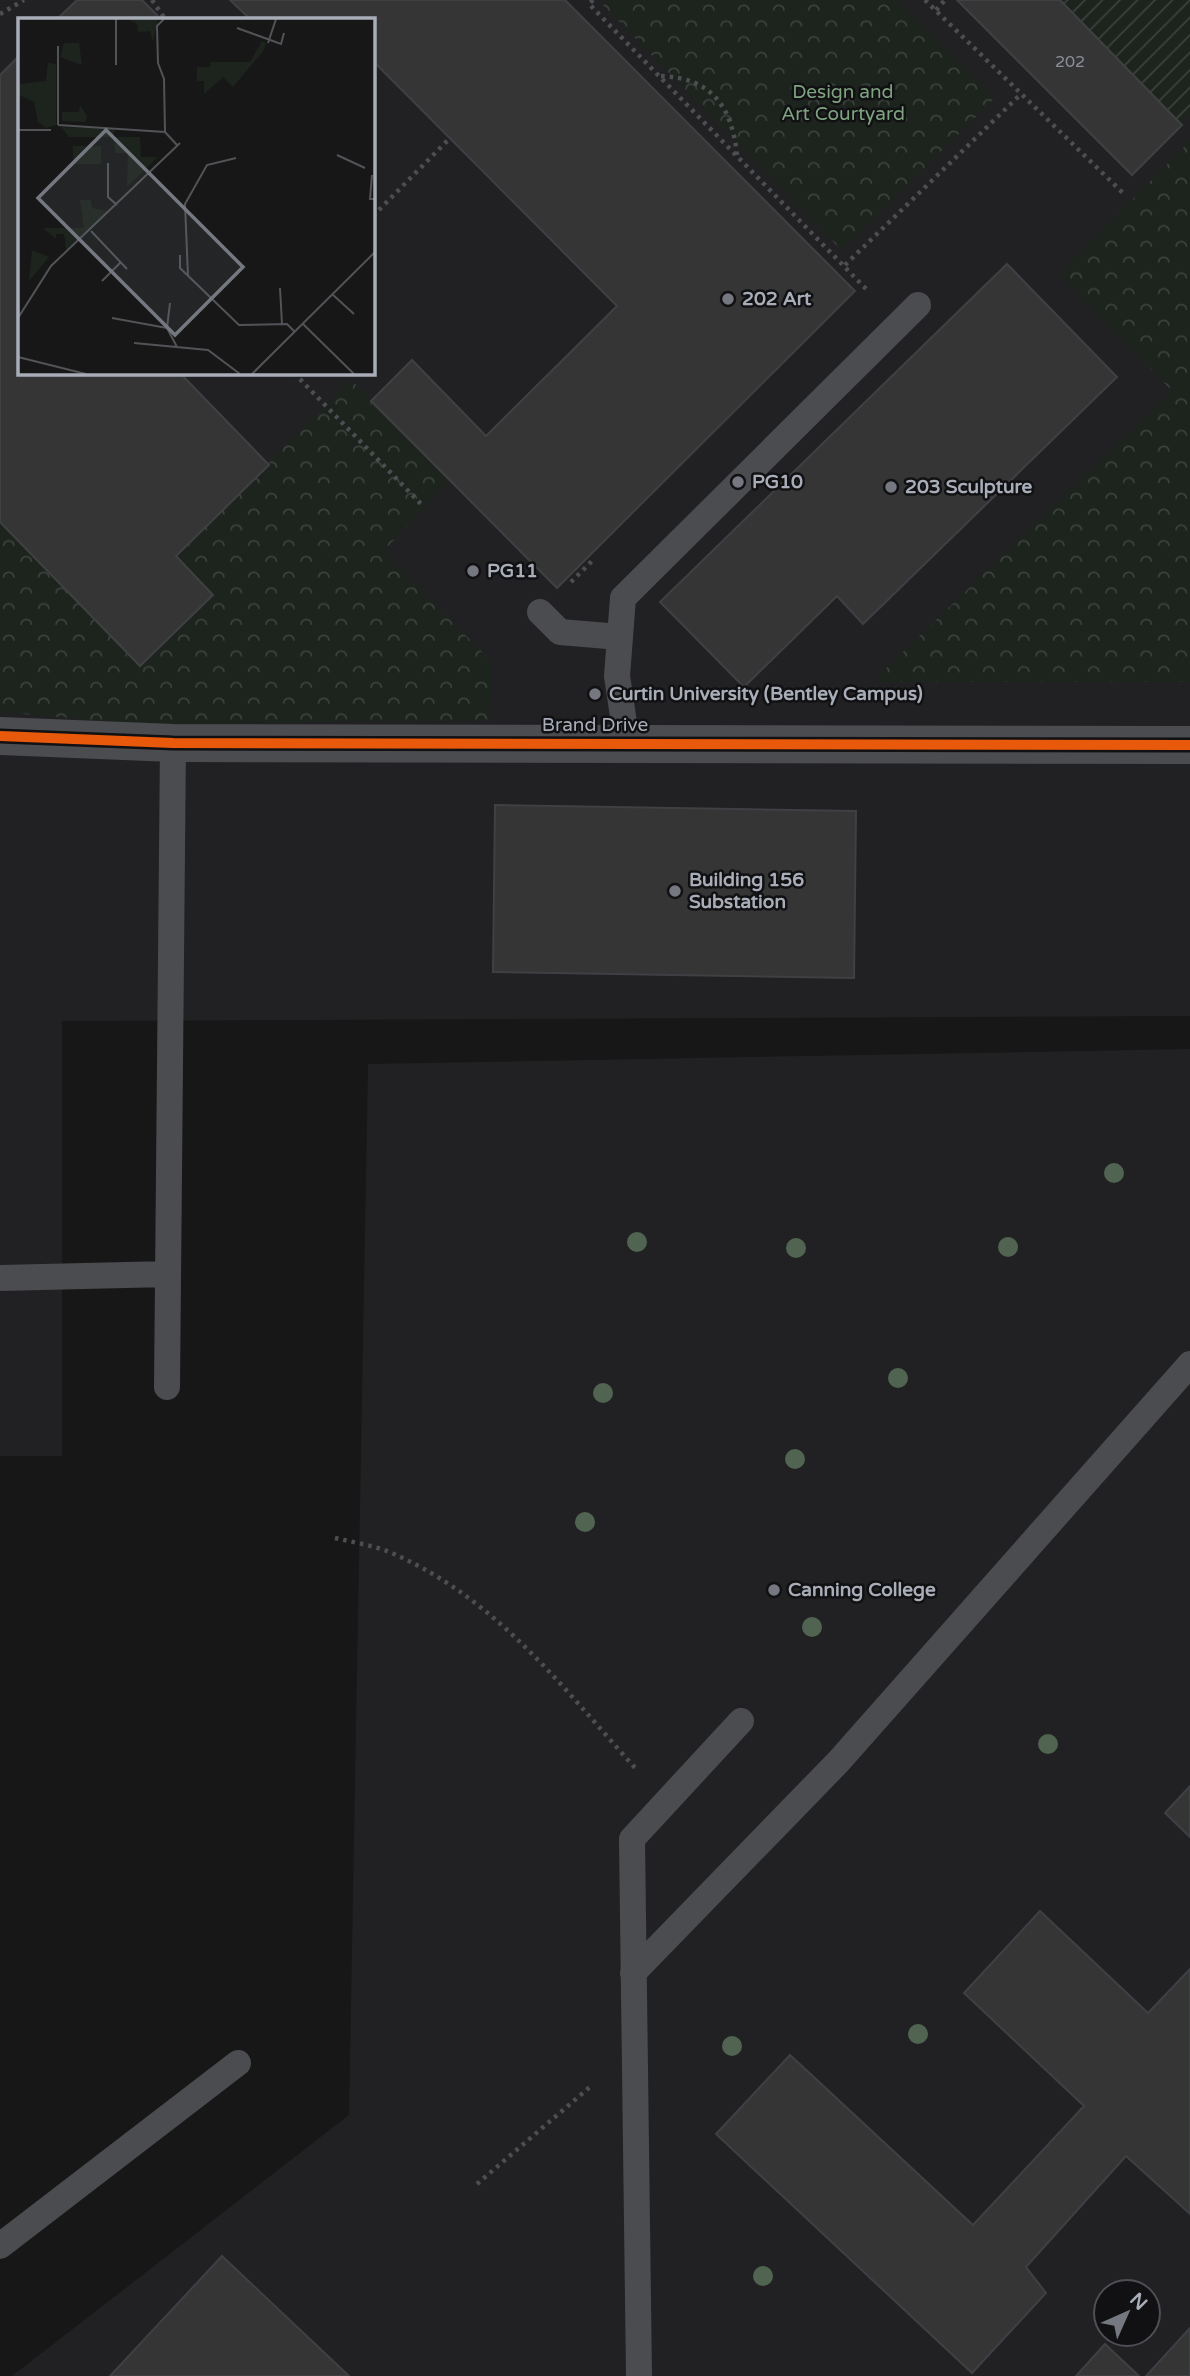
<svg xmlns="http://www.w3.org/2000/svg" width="1190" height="2376" font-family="'Varela Round',sans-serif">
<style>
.built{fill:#212123;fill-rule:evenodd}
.forest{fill:url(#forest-crowns)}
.garden{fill:url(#garden-furrows)}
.building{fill:#353536;stroke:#3f4043;stroke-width:2}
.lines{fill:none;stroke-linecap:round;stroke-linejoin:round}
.path{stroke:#4d4e52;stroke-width:4.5;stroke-dasharray:3.5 5;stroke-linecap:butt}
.lane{stroke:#4b4c50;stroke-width:26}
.street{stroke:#4b4c50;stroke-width:38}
.cycleway-casing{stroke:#111113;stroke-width:15}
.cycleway{stroke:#e8590c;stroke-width:10}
.tree{fill:#506451}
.poi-dot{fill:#757880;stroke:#111113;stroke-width:2.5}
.labels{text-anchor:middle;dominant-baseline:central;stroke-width:5;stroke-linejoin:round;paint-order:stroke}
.number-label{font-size:16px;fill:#8b8f98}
.park-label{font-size:19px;fill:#7fa381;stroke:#111113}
.poi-label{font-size:19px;font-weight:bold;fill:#a8adb8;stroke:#111113;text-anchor:start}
.street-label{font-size:19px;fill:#a8adb8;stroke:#111113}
.inset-road{fill:none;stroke:#515357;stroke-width:2}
.view{fill:#757880;fill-opacity:0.15;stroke:#757880;stroke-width:3.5}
.inset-edge{fill:none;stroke:#a8adb8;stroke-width:3.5}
</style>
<defs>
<pattern id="forest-crowns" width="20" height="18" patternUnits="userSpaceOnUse" patternTransform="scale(1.75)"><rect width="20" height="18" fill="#1d241e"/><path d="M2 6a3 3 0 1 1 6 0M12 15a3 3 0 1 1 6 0" fill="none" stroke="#3b413d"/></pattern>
<pattern id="garden-furrows" width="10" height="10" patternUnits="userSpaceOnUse" patternTransform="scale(1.75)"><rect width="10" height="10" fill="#1d241e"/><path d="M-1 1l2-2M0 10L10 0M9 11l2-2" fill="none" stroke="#3b413d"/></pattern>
</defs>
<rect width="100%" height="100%" fill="#171717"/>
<path class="built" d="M0,0H1190V1016L62,1021V1456H0ZM19,19H373V373H19Z
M1190,1049V2376H12L349,2115L368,1064ZM1106,2292H1148V2334H1106Z"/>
<path class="forest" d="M608,0H897L995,98L841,250L603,5Z
M1190,141V682H872L1172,391L1059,274Z
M351,380L450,479L383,552L492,662L490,720L142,724L0,712V522L176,556Z"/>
<path class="garden" d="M1060,0H1190V116L1182,125Z"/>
<path class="building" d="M77,0H142L161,19H57Z
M230,0H565L855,291L557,588L371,401L412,360L486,436L617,306L373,61V19H250Z
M957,0H1060L1182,125L1132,175Z
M19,56V373H180L269,465L176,556L213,595L140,666L0,522V75Z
M1007,264L1117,377L863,624L837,596L744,687L660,602Z
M495,805L856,811L854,978L493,972Z
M1190,1786V1837L1165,1813Z
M1040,1911L1148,2013L1190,1969V2214L1126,2156L1026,2267L1046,2293L972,2373L716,2134L790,2055L973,2225L1084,2106L964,1993Z
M222,2256L349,2376H110Z
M1190,2328V2376H1146Z
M1105,2344L1139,2376H1076Z"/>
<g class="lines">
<path class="path" d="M152,0L165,19
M593,0L589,4L869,292
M925,0L1123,193
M936,10L945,0
M0,14L24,0
M661,76C711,78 732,106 737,155
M373,216L450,138
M845,265L1020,95
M294,373L421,504
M571,582L592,561
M335,1538C352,1542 371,1545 387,1551C495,1596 561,1686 637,1770
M477,2184L591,2086"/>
<path class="lane" d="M540,612L560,632L620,637
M627,743L617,676L623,598L918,305
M0,1278L168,1274
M167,1387L173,743
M633,1973L839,1761L1190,1364
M0,2246L238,2063
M639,2376L632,1839L741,1721"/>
<path class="street" d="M0,736L173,743L1190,745"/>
<g class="cycleway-casing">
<path id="cycleway" d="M0,736L173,743L1190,745"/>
</g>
<use href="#cycleway" class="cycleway"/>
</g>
<g class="tree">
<circle cx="1114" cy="1173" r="10"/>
<circle cx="637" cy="1242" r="10"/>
<circle cx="1008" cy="1247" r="10"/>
<circle cx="796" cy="1248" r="10"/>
<circle cx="898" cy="1378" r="10"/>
<circle cx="603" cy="1393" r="10"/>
<circle cx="795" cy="1459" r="10"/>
<circle cx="585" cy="1522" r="10"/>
<circle cx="812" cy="1627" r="10"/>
<circle cx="1048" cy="1744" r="10"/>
<circle cx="918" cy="2034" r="10"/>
<circle cx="732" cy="2046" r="10"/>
<circle cx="763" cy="2276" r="10"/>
</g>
<g class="poi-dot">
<circle cx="728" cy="299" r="7"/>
<circle cx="738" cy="482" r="7"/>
<circle cx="891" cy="487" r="7"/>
<circle cx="473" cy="571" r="7"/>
<circle cx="595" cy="694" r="7"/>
<circle cx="675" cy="891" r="7"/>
<circle cx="774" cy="1590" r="7"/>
</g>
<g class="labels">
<g class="number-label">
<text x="1070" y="62">202</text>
</g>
<g class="park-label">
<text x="843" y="92">Design and<tspan x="843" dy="22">Art Courtyard</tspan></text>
</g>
<g class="poi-label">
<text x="742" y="299">202 Art</text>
<text x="752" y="482">PG10</text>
<text x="905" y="487">203 Sculpture</text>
<text x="487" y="571">PG11</text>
<text x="609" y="694">Curtin University (Bentley Campus)</text>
<text x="689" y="880">Building 156<tspan x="689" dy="22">Substation</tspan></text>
<text x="788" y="1590">Canning College</text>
</g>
<g class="street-label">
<text x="595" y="725">Brand Drive</text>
</g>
</g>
<g transform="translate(18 18)">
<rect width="357" height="357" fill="#171717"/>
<path d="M110,1H140L135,24L132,13L120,14L119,6Z" fill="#1d241e"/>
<path d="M244,23L248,25L246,32L215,69L205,59L186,76V63H179V49H192V44H232ZM46,25H61L64,47L42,39ZM30,45L38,46V107L28,110L20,104L16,84L1,77V66L28,63ZM62,87L69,98L67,104L44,103V94H61ZM96,119H122L123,139H140L109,169L110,135H97ZM55,128H83V146H55ZM62,182H73L74,190L90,193L48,232L46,216H38V221L25,210H66ZM14,232L31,239L11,263Z" fill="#1d241e"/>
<path d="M43,109L97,111L95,119H51Z" fill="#1d241e"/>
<path class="inset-road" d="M146,1L139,8L140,45L146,61L147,114L159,127M219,10L263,26L266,15M250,25L258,1M98,47V1M40,107L147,114M40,107V28M0,112H33M319,137L347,150M90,145V179L99,187M354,157L352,181H357M73,213L109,251M162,237V250L221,307L269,306L277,314M170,258L167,186L189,147L218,140M84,263L103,244M262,270L264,306M314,276L336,296M152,285L149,310L159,329M0,300L33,248L162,125M94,300L149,310M285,306L336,356M116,325L190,332L222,356M0,339L68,356M234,356L357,234"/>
<path class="view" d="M88,112L225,249L157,317L20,180Z"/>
<rect width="357" height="357" class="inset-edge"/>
</g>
<g transform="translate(1127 2313) rotate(45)"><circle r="33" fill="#111113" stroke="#4d4f55" stroke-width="2"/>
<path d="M0-5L12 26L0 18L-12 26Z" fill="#757880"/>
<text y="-10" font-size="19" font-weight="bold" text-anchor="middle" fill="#a8adb8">N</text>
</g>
</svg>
